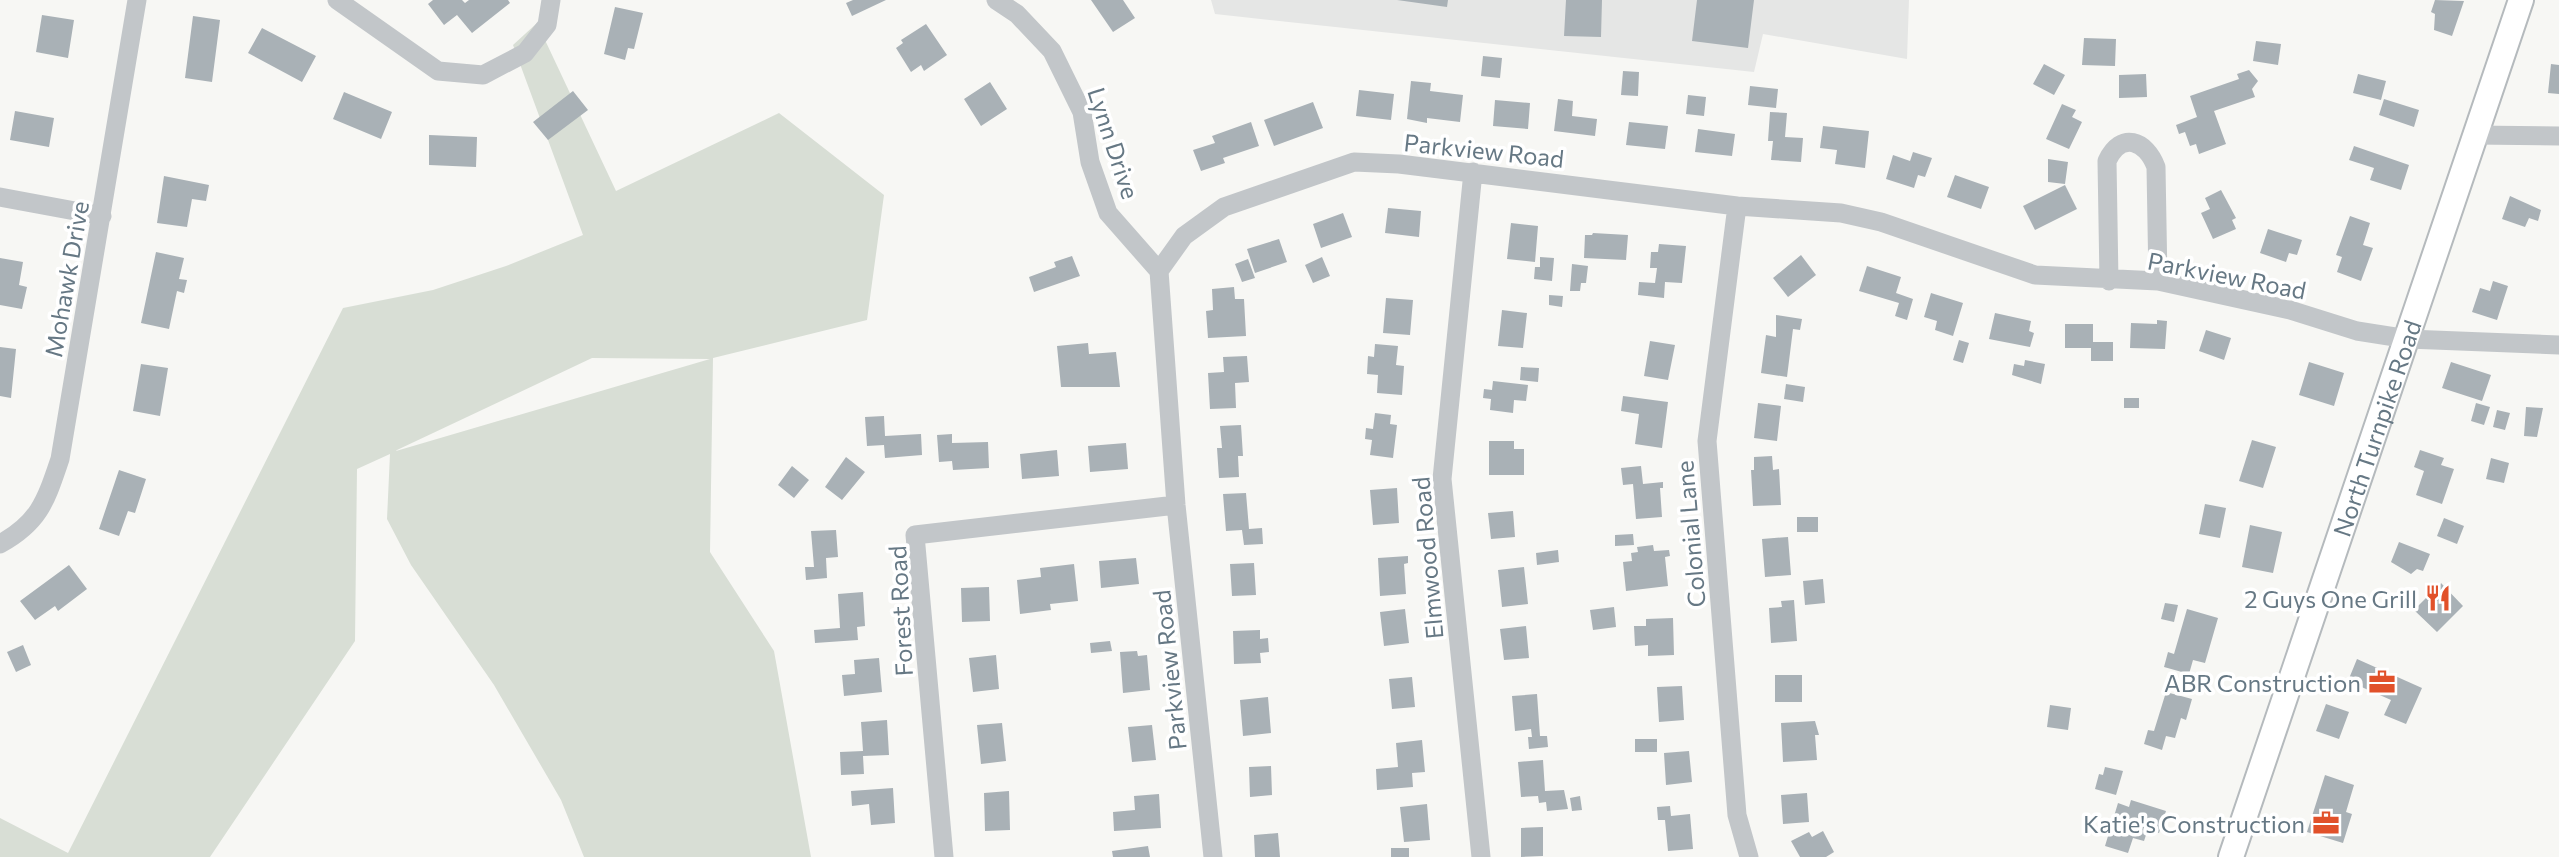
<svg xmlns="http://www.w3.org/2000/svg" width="2559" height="857" font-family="Commissioner,sans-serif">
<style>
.built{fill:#e5e6e5}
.green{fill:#d8ded5;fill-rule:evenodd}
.building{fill:#a9b1b6}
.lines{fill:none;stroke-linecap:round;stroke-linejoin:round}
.major-casing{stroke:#b5babd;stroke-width:28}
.minor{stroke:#c2c6c9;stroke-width:19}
.major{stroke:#fff;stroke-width:24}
.labels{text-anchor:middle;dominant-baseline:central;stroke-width:7;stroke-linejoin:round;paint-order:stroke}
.street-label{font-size:24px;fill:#667884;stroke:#fff}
.poi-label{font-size:24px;fill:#667884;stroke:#fff;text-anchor:end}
</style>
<rect width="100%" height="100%" fill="#f7f7f4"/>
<path class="built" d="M1211,0H1909L1907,59L1763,34L1754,72L1215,14Z"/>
<path class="green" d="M537,23L616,191L779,113L884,195L867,320L713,358L710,552L774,651L811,857H584L561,800L494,685L411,565L387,519L390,454L357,469L355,641L210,857H0V818L68,853L343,308L433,290L506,266L583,235L513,45ZM592,358L710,359L396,451L397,450Z"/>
<path class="building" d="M433,0H462L465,3L469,0H508L510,3L472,33L457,15L444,25L428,4Z
M853,0H886L852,16L846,3Z
M1091,0H1123L1135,18L1113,32Z
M1397,0H1448L1447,7Z
M1566,0H1602L1601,37L1564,36Z
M1697,0H1754L1748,48L1692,41Z
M2435,0L2464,1L2452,36L2434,30L2435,14L2431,12Z
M615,7L643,13L634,49L628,48L625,60L604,54Z
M42,15L74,20L68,58L36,52Z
M193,16L220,20L212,82L185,78Z
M926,24L947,55L924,71L921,65L911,72L896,48L903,43L901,40Z
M262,28L316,56L302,82L248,53Z
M2084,38L2116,39L2115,66L2082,65Z
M2256,41L2281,44L2278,65L2253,61Z
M1483,56L1502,58L1500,78L1481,76Z
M2044,64L2065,75L2054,95L2033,84Z
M2551,64L2559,65V94L2548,93Z
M2249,70L2258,81L2252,89L2255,97L2214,111L2226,144L2199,154L2196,144L2190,146L2185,132L2179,134L2176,125L2197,117L2190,96L2239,79L2237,74Z
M1623,71L1639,72L1638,96L1621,95Z
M2146,74L2147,97L2119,98V75Z
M2358,74L2386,81L2381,100L2353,93Z
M1411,81L1431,83L1430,91L1463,95L1460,122L1427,118V123L1407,119Z
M990,82L1007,109L981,126L964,99Z
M1750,86L1778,89L1776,108L1748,105Z
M1359,90L1394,94L1391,120L1356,116Z
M573,91L588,110L548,140L533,122Z
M344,92L392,112L381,139L333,119Z
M1688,95L1706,97L1704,116L1686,114Z
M1558,99L1573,101L1572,116L1597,119L1595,136L1554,131Z
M2384,99L2419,110L2414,127L2379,115Z
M1495,100L1530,103L1528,129L1493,126Z
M1313,102L1323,128L1274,146L1264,120Z
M2062,104L2076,110L2072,117L2082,122L2069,149L2046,139Z
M15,111L54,118L49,147L10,140Z
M1770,112L1787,113L1785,137L1803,138L1801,162L1771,160L1773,141H1768Z
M1251,122L1259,146L1223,158L1225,163L1201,171L1193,150L1215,143L1212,136Z
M1629,122L1668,126L1665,149L1626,145Z
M1823,126L1869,131L1865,168L1835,164L1837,150L1820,148Z
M1698,129L1735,134L1732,156L1695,152Z
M429,135L477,137L476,167L429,165Z
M2354,146L2409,165L2401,190L2370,180L2374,168L2349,160Z
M1913,152L1932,158L1925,177L1918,175L1914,188L1886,179L1893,155L1910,161Z
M2048,159L2068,162L2065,184L2048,182Z
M1955,175L1989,187L1981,209L1947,197Z
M164,176L209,185L206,201L192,199L187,227L157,223Z
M2065,185L2077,209L2035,230L2023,206Z
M2221,190L2236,218L2232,220L2236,229L2213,239L2201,213L2210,209L2205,198Z
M2510,196L2541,210L2538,221L2529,218L2525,227L2502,219Z
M1388,208L1421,211L1419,237L1385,233Z
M1343,213L1352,237L1321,248L1313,224Z
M2350,216L2370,223L2363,245L2373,248L2361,281L2337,272L2342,257L2336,255Z
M1511,223L1538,226L1535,262L1507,259Z
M2268,229L2302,240L2297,255L2289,253L2286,262L2260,253Z
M1593,233L1628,235L1626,260L1584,258L1585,235H1592Z
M1279,239L1287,262L1255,273L1247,249Z
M1659,244L1686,246L1682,283L1665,282L1664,298L1638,295L1639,282L1655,283L1657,268H1650L1651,252H1658Z
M156,252L184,258L179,279L187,280L184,293L177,291L169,329L141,323Z
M1801,255L1816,275L1788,297L1773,278Z
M1072,256L1080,276L1034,292L1029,277L1056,267L1054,262Z
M1322,257L1330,276L1313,283L1305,265Z
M1540,257L1554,258L1552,281L1534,279L1535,267H1540Z
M0,258L23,262L19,285L27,287L22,309L0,305Z
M1248,259L1255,278L1242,282L1235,264Z
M1572,264L1588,266L1586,283H1581L1580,291H1570Z
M1867,266L1901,277L1896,293L1913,299L1907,320L1895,316L1899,303L1859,291Z
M2493,281L2508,286L2497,320L2472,312L2480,288L2490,291Z
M1234,287L1235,299H1244L1246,336L1208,338L1206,311L1213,310L1212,289Z
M1931,293L1963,303L1953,336L1935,330L1937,321L1924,317Z
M1549,295L1563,296L1562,307L1549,305Z
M1386,298L1413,300L1410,335L1383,333Z
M1502,310L1527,313L1523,348L1498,346Z
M1995,313L2031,321L2029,331L2034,333L2030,347L1989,339Z
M1776,315L1802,319L1800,330L1793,329L1787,377L1761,373L1766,335L1776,337Z
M2157,320L2167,321L2165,349L2130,348L2131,323L2157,324Z
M2065,324H2093V342H2113V361H2091V348H2065Z
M2206,330L2231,338L2224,360L2199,351Z
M1959,340L1969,343L1963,363L1953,360Z
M1650,341L1675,345L1668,380L1644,376Z
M1088,343L1089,354L1116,352L1120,387H1061L1057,346Z
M1375,344L1398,346L1396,365L1404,366L1402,395L1377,393L1378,375L1367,374L1368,356L1374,357Z
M0,347L16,349L11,398L0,396Z
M1247,356L1249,382L1235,383L1236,408L1210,409L1208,373L1224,372L1223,357Z
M2025,360L2045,364L2041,384L2012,375L2014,364L2024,366Z
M2309,362L2344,373L2334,406L2299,395Z
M2451,362L2491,375L2482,401L2442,388Z
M141,364L168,368L160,416L133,411Z
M1521,367L1539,368L1538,382L1520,380Z
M1493,381L1528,385L1526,401L1514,400L1513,413L1490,410L1491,399L1483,398L1484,389L1492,390Z
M1786,384L1805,387L1803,402L1784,399Z
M1623,396L1668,402L1662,448L1635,444L1639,414L1621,411Z
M2124,398H2139V408H2124Z
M1758,403L1781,406L1777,441L1754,438Z
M2476,403L2490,407L2484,425L2471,421Z
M2526,407L2543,408L2537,437L2524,436Z
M2497,410L2510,413L2505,430L2493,427Z
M1375,413L1391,415L1390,424L1397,425L1393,458L1370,455L1372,440L1365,439L1366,428L1373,429Z
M884,416L885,436L921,434L922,455L885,458L884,445L867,446L865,417Z
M1241,425L1243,456H1238L1239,477L1219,478L1217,448H1222L1220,426Z
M952,434V443L988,442L989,468L953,470L952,461L939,462L937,435Z
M2252,440L2276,447L2263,488L2239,481Z
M1489,441H1514V449H1524V475H1489Z
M1126,443L1128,469L1090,472L1088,446Z
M1057,450L1059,476L1022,479L1020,454Z
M2420,450L2444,458L2441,465L2454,469L2442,504L2416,495L2424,471L2414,467Z
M1772,456L1773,470L1779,469L1781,505L1753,506L1751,470H1754V457Z
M846,457L865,472L842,500L825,487Z
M2491,458L2509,463L2504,483L2486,479Z
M792,466L809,480L794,498L778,485Z
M1641,466L1643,484L1663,482V488H1660L1662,517L1636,519L1633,484L1623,485L1621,468Z
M119,470L146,479L135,513L128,511L119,536L99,529Z
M1397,488L1399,523L1373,525L1370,490Z
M1246,493L1249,529L1262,528L1263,544L1244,545L1242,530L1226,531L1223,494Z
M2205,504L2226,508L2220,538L2199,534Z
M1513,511L1515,537L1491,539L1488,513Z
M1797,517H1818V532H1797Z
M2444,518L2464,526L2457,544L2437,536Z
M2250,525L2282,532L2273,573L2242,567Z
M836,530L838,557L826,558L827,578L806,580L805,567H814L811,531Z
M1633,534L1634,545L1615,546V535Z
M1788,537L1791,575L1765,577L1762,539Z
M2399,542L2430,554L2423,571L2417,569L2411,574L2391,562Z
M1653,545L1654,551L1669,550L1670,556L1665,557L1668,586L1626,591L1623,562L1632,561L1631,553L1638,552L1637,547Z
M1558,550L1559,562L1537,565L1536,553Z
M1408,556V563L1404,564L1406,594L1380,596L1378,558Z
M1136,558L1139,584L1101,588L1099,561Z
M1254,563L1256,595L1232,596L1230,564Z
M1074,564L1078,601L1050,604L1051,610L1020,614L1017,580L1041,577L1040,568Z
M69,565L87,589L58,611L55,606L35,620L20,601Z
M1524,567L1528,604L1502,607L1498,570Z
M1823,579L1825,603L1805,605L1803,581Z
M2441,583L2463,606L2437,632L2414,610Z
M989,587L990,621L962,622L961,588Z
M863,592L865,626L857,627L858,640L815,643L814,630L840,628L838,594Z
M1794,600L1797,641L1771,643L1769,608L1782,607L1781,601Z
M2165,603L2178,605L2174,622L2161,619Z
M1614,607L1616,627L1593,630L1590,610Z
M1405,609L1409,643L1384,646L1380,612Z
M2187,609L2218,618L2205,663L2193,660L2189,674L2164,667L2168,652L2174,654Z
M1673,618L1674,655L1648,656V645L1635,646L1634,626H1646V619Z
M1526,626L1529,658L1504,660L1500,629Z
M1260,630V639L1268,638L1269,652L1260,653L1261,663L1234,664L1233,631Z
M1110,641L1112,651L1091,653L1090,643Z
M23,645L31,665L16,672L7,652Z
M1137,651L1138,656L1147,655L1150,690L1123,693L1120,652Z
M996,655L999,689L973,692L969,658Z
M879,658L882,692L844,696L842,675L855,674L854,660Z
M2357,659L2422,688L2406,724L2384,715L2391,700L2348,681Z
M1775,675H1802V702H1775Z
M1412,677L1415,707L1392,709L1389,679Z
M1682,686L1684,720L1659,722L1657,687Z
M2166,692L2192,699L2186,720L2181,718L2175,738L2166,736L2162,750L2144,744L2148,730L2154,731Z
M1537,694L1540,736H1547L1548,747L1529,749L1528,737H1532L1531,729L1515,731L1512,696Z
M1268,697L1271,733L1243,736L1240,700Z
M2326,704L2349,712L2339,739L2316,731Z
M2050,705L2071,708L2068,730L2047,727Z
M887,720L889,755L863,756L864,774L841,775L840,752L863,751L861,722Z
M1815,721L1819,735H1815L1817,760L1783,762L1781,723Z
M1002,723L1006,761L981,764L977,725Z
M1152,725L1156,760L1132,762L1128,727Z
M1635,739H1657V752H1635Z
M1422,740L1425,772L1412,773L1413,787L1377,790L1376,769L1398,767L1396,743Z
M1689,751L1692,782L1666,785L1664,753Z
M1543,760L1545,791L1564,790L1568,809L1547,811L1546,802L1539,803L1538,796L1521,797L1518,762Z
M1271,766L1272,795L1250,797L1249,767Z
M2105,767L2123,771L2116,795L2095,789L2099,774L2103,775Z
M2325,775L2354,785L2346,812L2352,814L2343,843L2307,832Z
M893,788L895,823L871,825L869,804L852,806L851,791Z
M1009,791L1010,830L985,831L984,793Z
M1807,793L1809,822L1783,824L1781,795Z
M1159,794L1161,828L1114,831L1113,812L1135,810L1134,796Z
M1580,796L1582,810L1572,811L1570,798Z
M2131,800L2166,811L2159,833L2148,829L2144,841L2133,838L2128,853L2105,846L2118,803L2129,807Z
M1427,804L1430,840L1404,842L1400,807Z
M1670,806L1671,816L1690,814L1693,849L1668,851L1665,820H1658L1657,807Z
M1543,827V856L1521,857V828Z
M1823,831L1834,852L1826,857H1800L1791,841L1809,832L1812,837Z
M1278,833L1280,857H1255L1254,835Z
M1148,846L1150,857H1113L1112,851Z
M1391,848H1409V857H1391Z"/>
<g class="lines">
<g class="major-casing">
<g id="major">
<path id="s1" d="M2231,857L2521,0"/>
</g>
</g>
<path class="minor" d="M337,0L438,71L483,75L525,53L547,25L551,0
M996,0L1017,14L1052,51L1082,112L1090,162L1108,213L1159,271
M2473,135L2559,136
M1473,172L1442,479L1481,857
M0,197L102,216
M1737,206L1707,441L1737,815L1749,857
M2109,281L2107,161C2121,131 2146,140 2156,167L2158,281
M0,544C40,522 46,500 60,459L137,0
M944,857L915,535L1176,505
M1213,857L1176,505L1159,271L1184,236L1224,207L1354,162L1399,164L1737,206L1841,213L1881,222L2035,275L2158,281L2290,310L2357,331L2408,339L2559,345"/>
<use href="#major" class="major"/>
</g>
<defs>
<g id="restaurant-bare" transform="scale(2.1)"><path d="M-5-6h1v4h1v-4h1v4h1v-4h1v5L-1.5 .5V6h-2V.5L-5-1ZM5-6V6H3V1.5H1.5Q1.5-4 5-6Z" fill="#e1512a" stroke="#fff" stroke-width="2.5" paint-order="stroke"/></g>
<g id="office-bare" transform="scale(2.1)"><path d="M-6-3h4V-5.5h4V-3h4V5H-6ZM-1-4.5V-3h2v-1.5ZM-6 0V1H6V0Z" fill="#e1512a" stroke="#fff" stroke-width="2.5" paint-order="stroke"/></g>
</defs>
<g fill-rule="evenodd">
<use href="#restaurant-bare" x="2438" y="598"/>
<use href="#office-bare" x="2382" y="682"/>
<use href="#office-bare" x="2326" y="823"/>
</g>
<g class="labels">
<g class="street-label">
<text transform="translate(1114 143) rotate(72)">Lynn Drive</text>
<text transform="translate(1484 150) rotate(6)">Parkview Road</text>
<text transform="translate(2227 275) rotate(11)">Parkview Road</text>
<text transform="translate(66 279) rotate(-80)">Mohawk Drive</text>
<text stroke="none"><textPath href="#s1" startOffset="453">North Turnpike Road</textPath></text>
<text transform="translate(1690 534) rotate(-95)">Colonial Lane</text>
<text transform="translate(1427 558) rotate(-95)">Elmwood Road</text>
<text transform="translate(900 611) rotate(-93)">Forest Road</text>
<text transform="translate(1169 670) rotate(-96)">Parkview Road</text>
</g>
<g class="poi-label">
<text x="2417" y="598">2 Guys One Grill</text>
<text x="2361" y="682">ABR Construction</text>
<text x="2305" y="823">Katie's Construction</text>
</g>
</g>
</svg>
